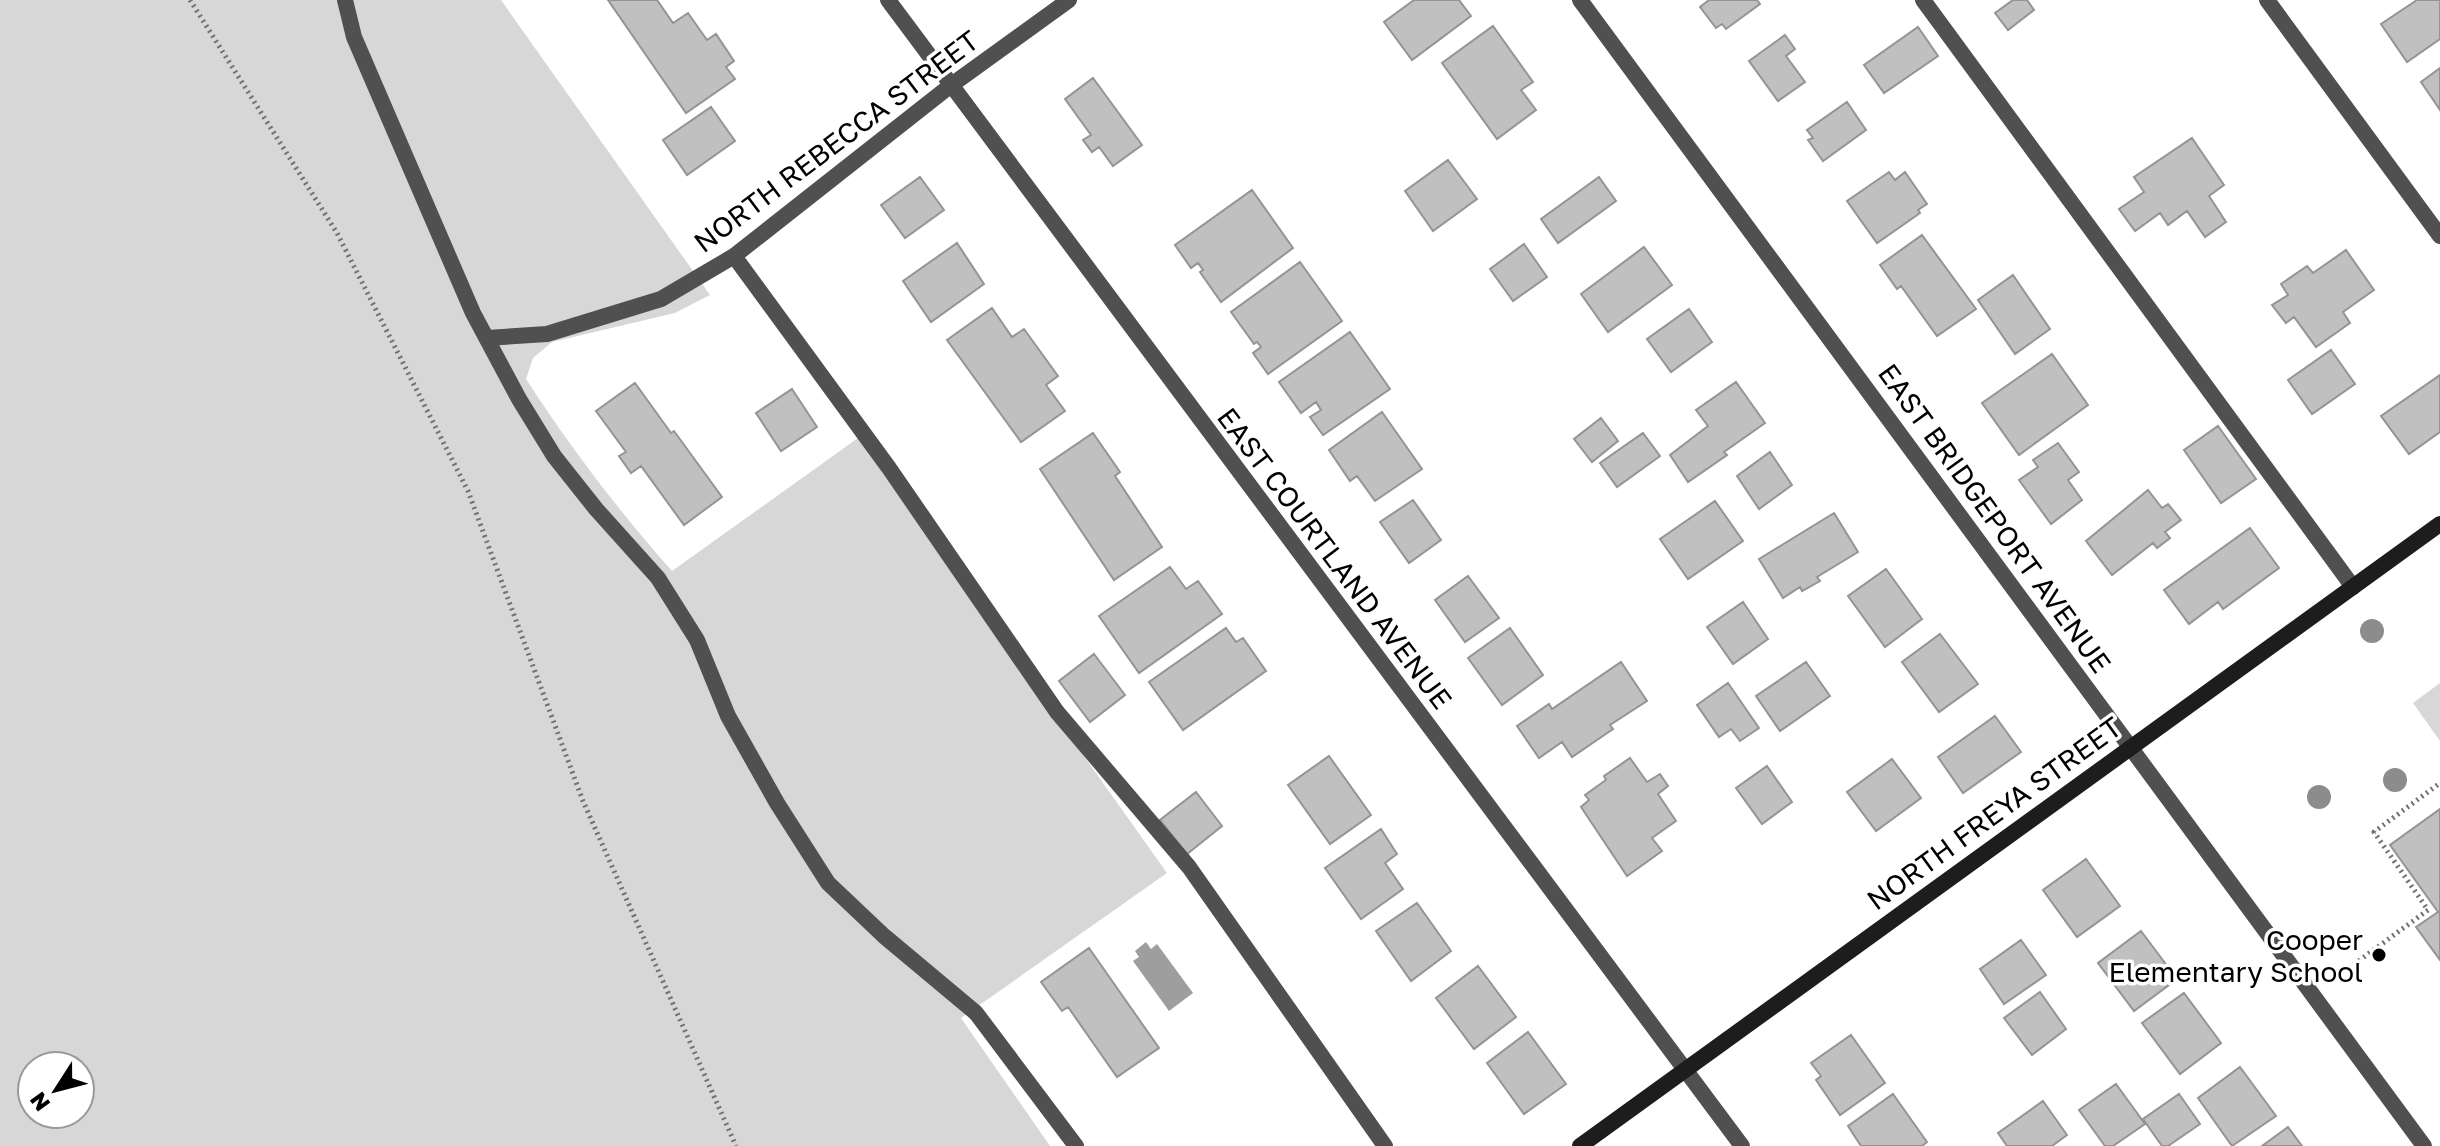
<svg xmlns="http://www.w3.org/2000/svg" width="2440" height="1146" font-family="'Golos Text',sans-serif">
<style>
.green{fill:#d7d7d7;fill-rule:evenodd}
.water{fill:#9e9e9e}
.building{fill:#c0c0c0;stroke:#949494;stroke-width:2}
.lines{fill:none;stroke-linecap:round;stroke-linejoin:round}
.path{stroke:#727272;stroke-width:5;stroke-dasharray:2 4;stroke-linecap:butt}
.lane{stroke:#505050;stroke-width:16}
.street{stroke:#505050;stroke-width:16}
.secondary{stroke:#1d1d1d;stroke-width:16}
.tree{fill:#8c8c8c}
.poi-dot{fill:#000;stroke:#fff;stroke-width:3}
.labels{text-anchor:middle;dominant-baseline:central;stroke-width:7;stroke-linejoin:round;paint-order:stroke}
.street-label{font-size:28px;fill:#000;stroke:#fff}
.poi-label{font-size:28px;fill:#000;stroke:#fff;text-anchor:end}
</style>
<rect width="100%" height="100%" fill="#fff"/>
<path class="green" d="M0,0H501L710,295L675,313L552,342L533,358L526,379C570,447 618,510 672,571L858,438L1167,873L961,1018L1050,1146H0ZM32,1066H80V1114H32Z
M2440,683V741L2413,703Z"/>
<path class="water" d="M1146,942L1151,949L1157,944L1193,993L1169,1011L1133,961L1139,957L1135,951Z"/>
<path class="building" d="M608,0H657L673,23L688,13L707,40L716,34L734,61L726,67L735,79L686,113Z
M1414,0H1459L1471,16L1412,60L1384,22Z
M1709,0H1757L1760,4L1726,29L1722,24L1716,28L1700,7Z
M2013,0H2027L2034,10L2008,30L1995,13Z
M2417,0H2440V39L2407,62L2381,24Z
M1493,26L1533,82L1521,90L1536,110L1497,139L1442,63Z
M1918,27L1938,56L1884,93L1864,65Z
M1785,35L1795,49L1786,56L1805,82L1778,101L1749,61Z
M2440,68V110L2421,82Z
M1093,78L1142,145L1113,166L1099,147L1092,152L1083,140L1091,135L1065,99Z
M1847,102L1866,130L1823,161L1808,140L1813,138L1807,130Z
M711,107L735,141L687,175L663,140Z
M2192,138L2224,185L2209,196L2226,222L2205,237L2187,211L2168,225L2160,213L2135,231L2119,209L2144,192L2134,177Z
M1448,160L1477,199L1433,231L1405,191Z
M1889,172L1895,180L1905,172L1927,204L1918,210L1920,213L1877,243L1847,201Z
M920,177L944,210L905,238L881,205Z
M1599,177L1616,201L1558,243L1541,219Z
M1252,190L1293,248L1221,302L1200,272L1203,270L1198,263L1191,268L1175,245Z
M1922,235L1976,309L1937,336L1901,286L1897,289L1880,265Z
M957,243L984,284L931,322L903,281Z
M1524,244L1547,277L1513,301L1490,269Z
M1644,247L1672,285L1608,332L1581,294Z
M2346,250L2374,290L2343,312L2350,323L2316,347L2294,317L2286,323L2272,305L2288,295L2281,284L2307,266L2313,273Z
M1300,262L1342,321L1268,374L1253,353L1261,347L1257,342L1254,344L1231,312Z
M2013,275L2050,329L2015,354L1978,300Z
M992,308L1012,337L1024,329L1058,376L1046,385L1065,411L1021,442L947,340Z
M1689,309L1712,342L1671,372L1647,339Z
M1350,332L1390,389L1323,435L1310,417L1321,410L1316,402L1301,413L1279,382Z
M2331,350L2355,384L2312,414L2288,380Z
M2052,354L2088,405L2019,455L1982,403Z
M2440,375V432L2409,454L2381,416Z
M1736,382L1765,423L1724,452L1727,455L1688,482L1670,455L1708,426L1696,410Z
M635,383L671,433L674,431L722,497L684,525L641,466L631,473L619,456L626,452L596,411Z
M792,389L817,427L781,451L756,413Z
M1382,412L1422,469L1375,501L1357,476L1350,481L1329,450Z
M1601,418L1618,441L1592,462L1574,439Z
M2218,426L2256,479L2221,503L2184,450Z
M1093,433L1120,472L1115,476L1162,547L1114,580L1040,469Z
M1643,433L1660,456L1617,487L1600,463Z
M2058,443L2079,472L2068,480L2082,500L2051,524L2019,480L2038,467L2033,460Z
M1770,452L1792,485L1759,509L1737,476Z
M2148,490L2162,508L2168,504L2181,520L2165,532L2170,538L2157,548L2153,543L2112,575L2086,541Z
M1413,500L1441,540L1409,563L1380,522Z
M1715,501L1743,541L1688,579L1660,539Z
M1834,513L1858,552L1817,577L1820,581L1802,591L1800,587L1783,598L1759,559Z
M2250,528L2279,568L2223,609L2218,602L2189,624L2164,590Z
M1170,567L1186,589L1198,581L1222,614L1139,673L1099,616Z
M1886,569L1922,619L1885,647L1848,596Z
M1468,576L1499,618L1465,642L1435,600Z
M1743,602L1768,639L1733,664L1707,627Z
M1226,628L1236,642L1243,638L1266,671L1183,730L1149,682Z
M1510,628L1543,675L1502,705L1468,658Z
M1940,634L1978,684L1939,712L1902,662Z
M1094,654L1125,695L1090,722L1059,681Z
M1621,662L1647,701L1610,725L1613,729L1572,757L1562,742L1539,758L1517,726L1549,704L1552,709Z
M1806,662L1830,696L1780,731L1756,696Z
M1728,683L1759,728L1740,741L1731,729L1719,737L1697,705Z
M1995,716L2021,752L1963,793L1938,757Z
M1329,756L1371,815L1330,844L1288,785Z
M1630,758L1647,782L1660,774L1668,786L1658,794L1676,821L1652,838L1662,851L1627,876L1581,807L1589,800L1585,795L1606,780L1604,776Z
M1892,759L1921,798L1876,831L1847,792Z
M1767,766L1792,802L1762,824L1736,788Z
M1196,792L1222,826L1187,854L1160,820Z
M2440,809V960L2416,927L2438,912L2390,845Z
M1381,829L1397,854L1385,863L1403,889L1361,919L1325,868Z
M2086,859L2120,906L2077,937L2043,890Z
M1417,903L1451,951L1411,981L1376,931Z
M2141,931L2177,979L2134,1011L2098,963Z
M2021,940L2046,975L2004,1004L1980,969Z
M1089,948L1159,1048L1117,1077L1068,1007L1062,1011L1041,982Z
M1478,966L1516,1017L1474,1049L1436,998Z
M2040,992L2066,1029L2032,1055L2004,1018Z
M2184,993L2221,1043L2180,1074L2142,1023Z
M1528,1032L1566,1084L1524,1114L1487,1063Z
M1851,1035L1885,1083L1840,1115L1816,1080L1821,1076L1811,1063Z
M2240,1067L2276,1116L2232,1146L2198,1098Z
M2116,1084L2145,1124L2113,1146H2105L2079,1110Z
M1893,1094L1927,1142L1922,1146H1861L1848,1126Z
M2179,1094L2200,1124L2168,1146H2162L2143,1119Z
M2043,1101L2067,1135L2052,1146H2007L1998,1133Z
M2288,1127L2302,1146H2262Z"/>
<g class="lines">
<path class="path" d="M190,0L337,233L468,491L583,801L736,1146
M2349,968L2428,910L2374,832L2440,783"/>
<path class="lane" d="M1923,0L2353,587
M734,256L889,468L1057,712L1189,867L1385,1146
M487,338L547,334L661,299L734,256L950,86L1069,0"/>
<path class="street" d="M345,0L354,37L473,313L519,399L554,456L596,509L658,578L697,640L728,716L777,803L828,883L884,936L976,1013L1076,1146
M888,0L1742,1146
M1580,0L2424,1146
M2267,0L2440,236"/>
<path class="secondary" d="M1580,1146L2440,524"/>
</g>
<g class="tree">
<circle cx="2372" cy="631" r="12"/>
<circle cx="2395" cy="780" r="12"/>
<circle cx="2319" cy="797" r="12"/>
</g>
<circle class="poi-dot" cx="2379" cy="955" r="8"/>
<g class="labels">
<g class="street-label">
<text transform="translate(836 141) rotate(-37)">NORTH REBECCA STREET</text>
<text transform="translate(1995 518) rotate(54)">EAST BRIDGEPORT AVENUE</text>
<text transform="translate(1335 558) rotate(53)">EAST COURTLAND AVENUE</text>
<text transform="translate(1994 813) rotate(-36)">NORTH FREYA STREET</text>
</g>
<g class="poi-label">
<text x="2363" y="939">Cooper<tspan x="2363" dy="32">Elementary School</tspan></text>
</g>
</g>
<g transform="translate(56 1090) rotate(234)"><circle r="38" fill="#ffffff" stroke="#999999" stroke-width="2"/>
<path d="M0-6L14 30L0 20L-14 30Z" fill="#000000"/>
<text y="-12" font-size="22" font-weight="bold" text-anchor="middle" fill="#000000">N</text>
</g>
</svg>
